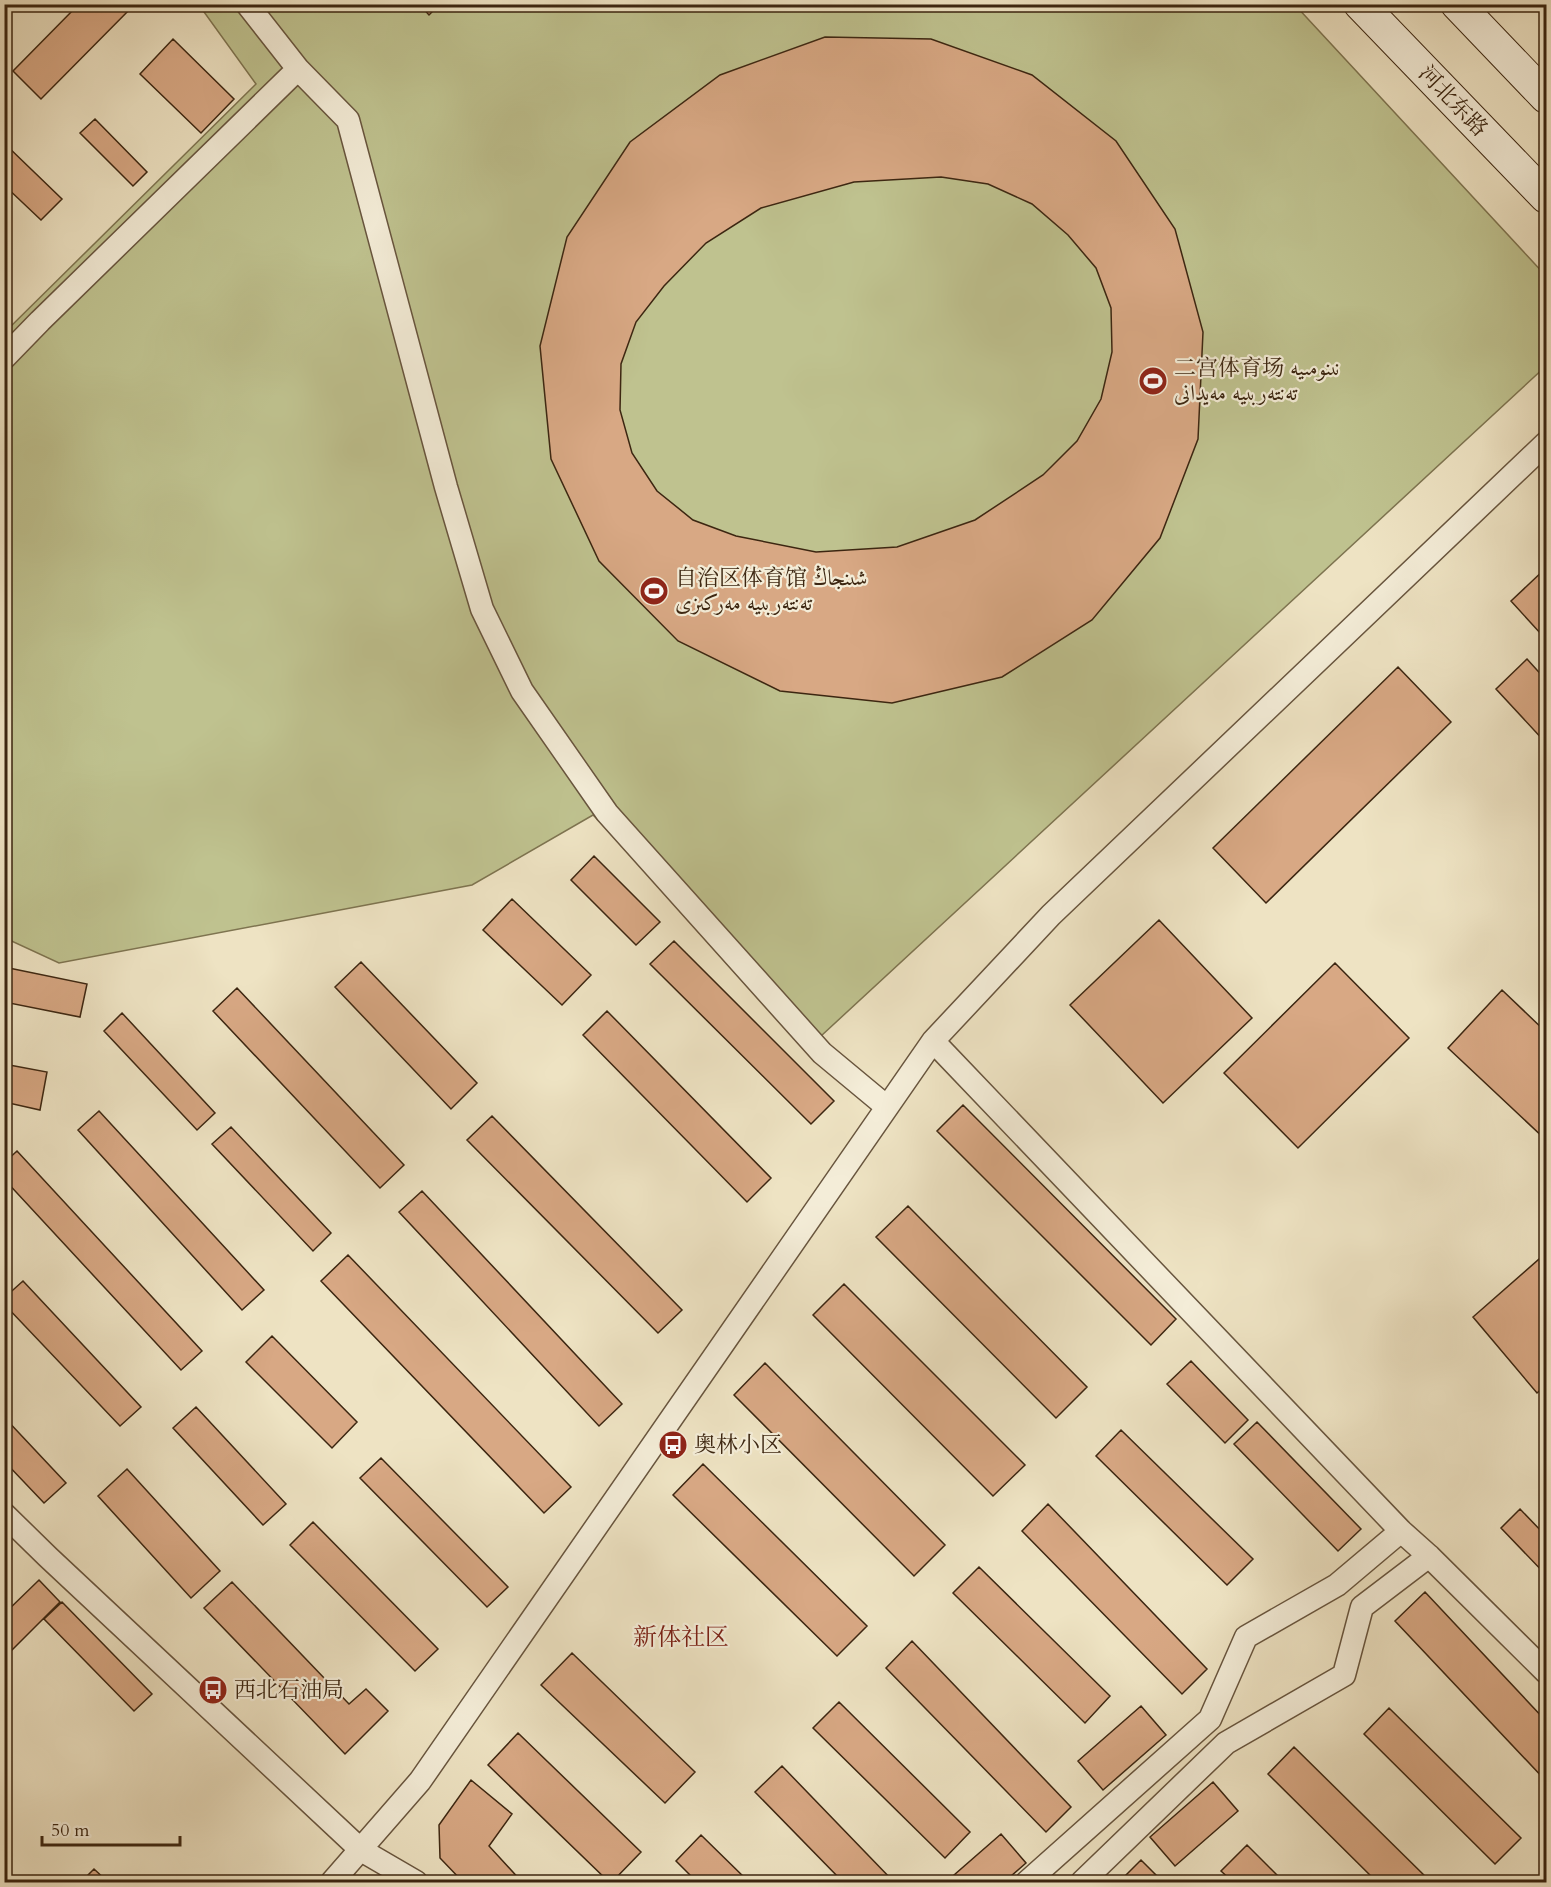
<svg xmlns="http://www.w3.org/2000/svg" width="1551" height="1887" font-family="Cardo,Amiri,'Noto Serif SC',serif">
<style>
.green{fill:#bfc28f;stroke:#7e7450;stroke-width:1.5}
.building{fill:#d8a884;stroke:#3c2611;stroke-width:1.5;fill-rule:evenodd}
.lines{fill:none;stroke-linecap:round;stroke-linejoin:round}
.street-casing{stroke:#68553e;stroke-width:25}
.secondary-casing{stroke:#3c2611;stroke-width:34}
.street{stroke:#f4edd8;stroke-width:22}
.secondary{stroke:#f4edd8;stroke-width:32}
.labels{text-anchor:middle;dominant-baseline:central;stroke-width:4.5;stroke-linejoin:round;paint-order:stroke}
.street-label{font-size:22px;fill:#3c2611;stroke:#f4edd8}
.poi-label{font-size:22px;fill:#3c2611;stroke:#f4edd8;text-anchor:start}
.neighbourhood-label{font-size:24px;fill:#7a1f14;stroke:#f4edd8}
</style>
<rect width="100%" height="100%" fill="#eee3c3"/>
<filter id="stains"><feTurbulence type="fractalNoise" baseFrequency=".00333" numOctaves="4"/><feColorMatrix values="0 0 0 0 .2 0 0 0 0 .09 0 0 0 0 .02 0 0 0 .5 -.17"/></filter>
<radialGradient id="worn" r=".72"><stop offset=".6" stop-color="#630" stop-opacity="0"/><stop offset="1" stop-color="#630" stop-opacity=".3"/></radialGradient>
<path class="green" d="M199,5H1295L1546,276V366L821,1036L593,815L472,885L59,963L5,938V332L256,84Z"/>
<path class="building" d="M79,4H135L41,99L13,71Z
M419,4H440L429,15Z
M825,37L931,39L1032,75L1116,141L1175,229L1203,332L1198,439L1160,538L1092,620L1002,677L892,703L780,691L678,641L599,561L551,459L540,346L567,237L630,142L720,75ZM941,177L988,184L1032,204L1068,235L1096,268L1111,308L1112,352L1101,399L1077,441L1043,475L975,520L897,547L816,552L736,536L693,520L657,491L632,453L620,410L621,364L636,322L664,286L706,243L761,208L854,182Z
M173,39L234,99L201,133L140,74Z
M95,119L147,172L133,186L80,133Z
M4,143L62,199L41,220L4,185Z
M1546,568V629L1541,634L1511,601Z
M1527,659L1546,680V743L1496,689Z
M1398,667L1451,722L1266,903L1213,848Z
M594,856L660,922L636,945L571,880Z
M512,899L591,975L562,1005L483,930Z
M1159,920L1252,1018L1163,1103L1070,1005Z
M674,941L834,1101L811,1124L650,964Z
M361,962L477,1083L451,1109L335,987Z
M1335,963L1409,1038L1298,1148L1224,1073Z
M4,967L87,984L80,1017L4,1002Z
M237,988L404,1165L380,1188L213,1011Z
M1502,990L1546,1032V1140L1448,1048Z
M607,1011L771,1178L747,1202L583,1035Z
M122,1013L215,1113L197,1130L104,1031Z
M4,1064L47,1072L40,1110L4,1102Z
M963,1105L1176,1319L1151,1345L937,1131Z
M99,1111L264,1290L242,1310L78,1130Z
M492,1116L682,1310L658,1333L467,1140Z
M231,1127L331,1233L313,1251L212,1144Z
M17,1151L202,1351L181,1370L4,1179V1163Z
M422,1191L622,1404L599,1426L399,1212Z
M908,1206L1087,1387L1056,1418L876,1237Z
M1546,1253V1385L1537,1393L1473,1317Z
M348,1255L571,1487L544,1513L321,1281Z
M23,1281L141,1407L120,1426L4,1304V1298Z
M844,1284L1025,1465L993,1496L813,1315Z
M272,1336L357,1422L332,1448L246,1362Z
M1191,1361L1248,1420L1225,1443L1167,1384Z
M765,1363L945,1545L914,1576L734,1395Z
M196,1407L286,1504L263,1525L173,1428Z
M4,1417L66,1483L44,1503L4,1461Z
M1257,1422L1361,1529L1338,1551L1234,1444Z
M1121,1430L1253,1559L1227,1585L1096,1456Z
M381,1458L508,1587L487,1607L360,1478Z
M703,1464L867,1626L837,1656L673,1495Z
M127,1469L220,1571L191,1598L98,1496Z
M1048,1504L1207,1669L1182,1694L1022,1531Z
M1520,1509L1546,1536V1575L1501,1528Z
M313,1522L438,1649L415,1671L290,1545Z
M979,1567L1110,1696L1085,1723L953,1593Z
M39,1580L60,1602L4,1658V1614Z
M232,1582L349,1704L366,1689L388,1711L345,1754L204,1608Z
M1425,1592L1546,1721V1781L1395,1621Z
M62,1602L152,1694L134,1711L44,1619Z
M912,1641L1071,1807L1046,1832L886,1668Z
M572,1653L695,1772L665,1803L541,1685Z
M839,1702L970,1832L945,1858L813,1728Z
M1141,1706L1166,1735L1103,1790L1078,1761Z
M1389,1708L1521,1838L1495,1864L1364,1734Z
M518,1733L641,1852L612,1882H609L488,1765Z
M1294,1747L1431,1882H1377L1268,1774Z
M782,1766L894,1882H843L755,1792Z
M471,1780L512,1814L489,1846L522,1882H463L440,1858L439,1825Z
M1213,1782L1238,1811L1175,1866L1150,1837Z
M1001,1834L1026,1863L1004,1882H946Z
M701,1835L749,1882H697L676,1861Z
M1247,1845L1284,1882H1233L1221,1871Z
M1141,1860L1163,1882H1119Z
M94,1869L108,1882H81Z"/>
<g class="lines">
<g class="street-casing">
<path id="street" d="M247,4L298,69L348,120L446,487L482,609L522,691L607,813L822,1053L887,1107
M4,358L40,321L298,69
M933,1041L1401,1531L1429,1556L1546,1672
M4,1514L48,1557L361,1850L416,1882
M332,1882L420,1781L933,1041L1051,915L1546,443
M1027,1882L1210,1719L1246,1637L1337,1585L1401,1531
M1082,1882L1226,1743L1344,1675L1362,1607L1429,1556"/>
</g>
<g class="secondary-casing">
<path id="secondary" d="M1360,4L1546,197
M1457,4L1546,97"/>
</g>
<use href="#street" class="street"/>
<use href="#secondary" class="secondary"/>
</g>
<defs>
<g id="stadium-disc" transform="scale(1.5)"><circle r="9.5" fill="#8f2418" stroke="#f4edd8"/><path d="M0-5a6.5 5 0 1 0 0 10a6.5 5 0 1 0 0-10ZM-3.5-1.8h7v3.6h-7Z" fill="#fff"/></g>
<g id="bus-disc" transform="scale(1.5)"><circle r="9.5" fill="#8f2418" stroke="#f4edd8"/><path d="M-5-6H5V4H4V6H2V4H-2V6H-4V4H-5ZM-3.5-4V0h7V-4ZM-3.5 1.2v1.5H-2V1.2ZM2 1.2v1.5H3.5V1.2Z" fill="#fff"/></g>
</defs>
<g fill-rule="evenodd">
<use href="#stadium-disc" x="1153" y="381"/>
<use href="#stadium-disc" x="654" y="591"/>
<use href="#bus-disc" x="673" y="1445"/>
<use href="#bus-disc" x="213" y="1690"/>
</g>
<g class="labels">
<g class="street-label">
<text transform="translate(1453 101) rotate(46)">河北东路</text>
</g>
<g class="poi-label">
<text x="1174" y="368">二宫体育场 نىنومىيە<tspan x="1174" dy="25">تەنتەربىيە مەيدانى</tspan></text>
<text x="675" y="578">自治区体育馆 شىنجاڭ<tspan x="675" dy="25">تەنتەربىيە مەركىزى</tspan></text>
<text x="694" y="1445">奥林小区</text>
<text x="234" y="1690">西北石油局</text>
</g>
<g class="neighbourhood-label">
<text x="681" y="1637">新体社区</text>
</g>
</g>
<rect width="1551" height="1887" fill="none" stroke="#eee3c3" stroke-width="24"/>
<rect x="6" y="6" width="1539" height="1875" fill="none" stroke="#3c2611" stroke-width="3"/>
<rect x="12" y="12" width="1527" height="1863" fill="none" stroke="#3c2611" stroke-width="1.5"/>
<path d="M42 1836v9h138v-9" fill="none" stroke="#3c2611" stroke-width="3"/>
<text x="51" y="1836" font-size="18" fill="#3c2611" stroke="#f4edd8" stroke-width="4.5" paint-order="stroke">50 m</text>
<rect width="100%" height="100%" filter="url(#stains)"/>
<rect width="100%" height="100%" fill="url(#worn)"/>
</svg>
